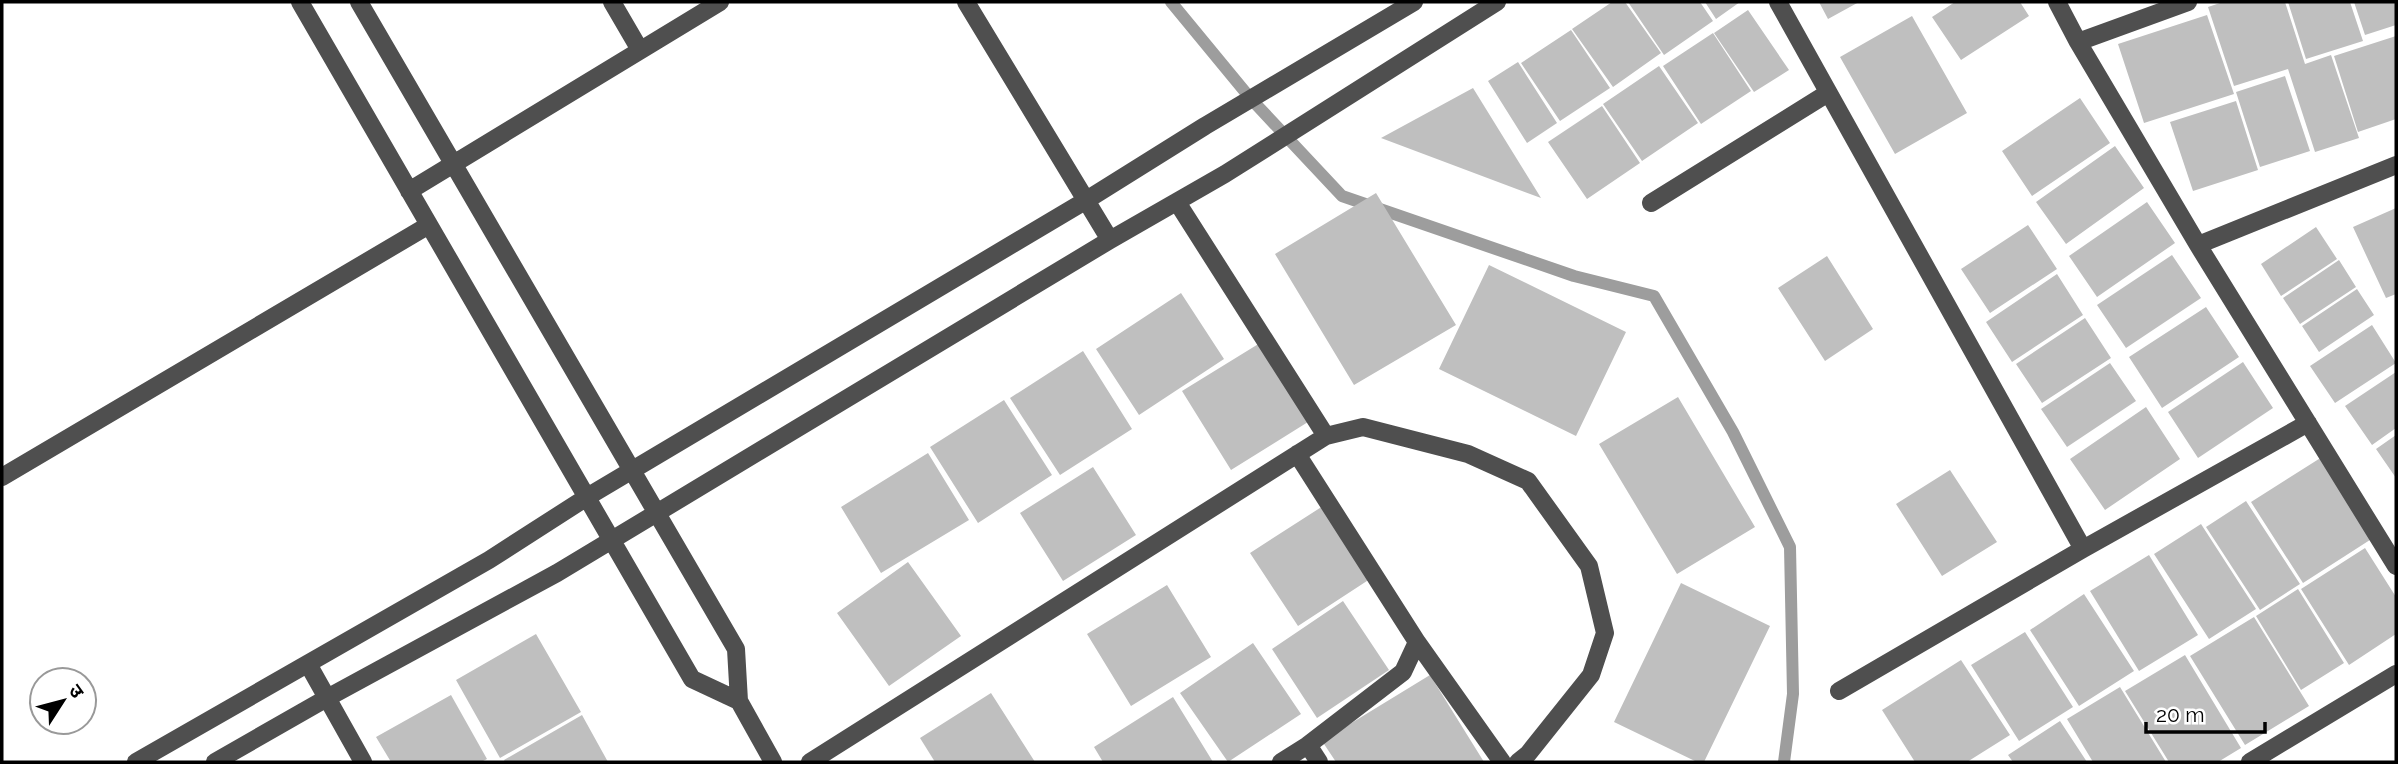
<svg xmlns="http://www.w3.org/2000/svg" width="2398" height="764" font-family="Raleway,'Noto Sans Devanagari',sans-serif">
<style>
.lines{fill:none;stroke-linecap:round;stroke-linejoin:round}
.stream{stroke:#9d9d9d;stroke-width:12}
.building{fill:#bfbfbf}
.minor{stroke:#4f4f4f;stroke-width:18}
</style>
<rect width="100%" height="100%" fill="#fff"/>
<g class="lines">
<path class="stream" d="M1171,2L1251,99L1342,196L1574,276L1654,296L1733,432L1790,547L1793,694L1784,762"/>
</g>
<path class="building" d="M1612,2H1625L1661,53L1613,87L1572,29Z
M1628,2H1700L1713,21L1664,55Z
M1705,2H1740L1716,19Z
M1819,2H1859L1828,19Z
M1955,2H2020L2029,16L1961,60L1932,17Z
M2223,2H2285L2305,64L2331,55L2359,138L2315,152L2288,69L2234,86L2208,7Z
M2288,2H2350L2363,41L2306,59Z
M2354,2H2396V25L2365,35Z
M1748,10L1789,70L1754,92L1714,33Z
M2207,15L2234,94L2144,123L2118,44Z
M1912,16L1967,113L1895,154L1840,57Z
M1571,30L1610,88L1560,121L1521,63Z
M1713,33L1751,91L1701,124L1663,66Z
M2396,36V119L2358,132L2334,56Z
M1518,62L1557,123L1527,143L1488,81Z
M1659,66L1698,123L1642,161L1603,104Z
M2285,76L2310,151L2260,167L2236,92Z
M1473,88L1541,198L1381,138Z
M2080,98L2110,143L2032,196L2002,151Z
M2236,101L2258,170L2193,191L2170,122Z
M1602,106L1640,163L1587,199L1548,142Z
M2115,146L2144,188L2066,244L2036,202Z
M1376,193L1456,325L1354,385L1275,254Z
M2147,202L2175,243L2097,297L2069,256Z
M2396,208V294L2386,298L2353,227Z
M2028,225L2057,269L1990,313L1961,269Z
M2316,227L2337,259L2281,296L2261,264Z
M2172,255L2201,298L2126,348L2097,305Z
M1827,256L1873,329L1825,361L1778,288Z
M2339,260L2356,287L2300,324L2283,298Z
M1489,265L1626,332L1576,436L1439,369Z
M2057,274L2083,315L2012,362L1986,322Z
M2357,289L2374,315L2319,352L2302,326Z
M1181,293L1224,359L1139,415L1096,349Z
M2206,307L2239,357L2162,408L2129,357Z
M2085,318L2111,358L2042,403L2016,364Z
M2372,325L2396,363L2335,403L2310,366Z
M1260,343L1308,422L1231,470L1182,391Z
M1083,351L1132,429L1060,475L1010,398Z
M2243,362L2273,408L2198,458L2168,412Z
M2110,363L2136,401L2067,447L2041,409Z
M2396,372V428L2372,445L2345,406Z
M1678,397L1755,527L1677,574L1599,444Z
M1004,400L1052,475L978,523L930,447Z
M2146,407L2180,459L2105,510L2070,459Z
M2396,435V478L2376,449Z
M928,453L969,520L881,573L841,507Z
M2322,457L2373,538L2303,583L2251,502Z
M1093,467L1136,535L1063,581L1020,513Z
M1950,470L1997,542L1942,576L1896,504Z
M2246,501L2300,584L2260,610L2206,527Z
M1323,506L1370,579L1298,626L1250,553Z
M2201,524L2256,609L2209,639L2154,554Z
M2365,548L2396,597V634L2349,665L2301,589Z
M2149,555L2198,635L2139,671L2090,591Z
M908,562L961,636L889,686L837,613Z
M1681,583L1770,626L1704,762H1697L1614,722Z
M1167,585L1211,657L1131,706L1087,634Z
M2298,589L2344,663L2301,690L2256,616Z
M2084,594L2134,671L2079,706L2030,630Z
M1343,601L1389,670L1317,718L1272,649Z
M2254,617L2309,706L2245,745L2190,656Z
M2025,632L2073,707L2019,741L1971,665Z
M536,634L581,712L500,758L456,680Z
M1253,643L1301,714L1228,762L1180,693Z
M2185,655L2241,748L2218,762H2169L2125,691Z
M1961,660L2010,735L1967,762H1915L1882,710Z
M1430,675L1484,762H1336L1322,741Z
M2120,687L2166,762H2093L2067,719Z
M991,693L1035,762H935L920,738Z
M451,695L487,759L481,762H391L376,737Z
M1173,697L1213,762H1103L1094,747Z
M582,715L608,762H505L504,760Z
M2060,721L2087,762H2013L2008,755Z"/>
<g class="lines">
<path class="minor" d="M300,2L692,679L739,701
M359,2L736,649L739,701L773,762
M612,2L640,50
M966,2L1110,240
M1778,2L2083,549
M2057,2L2078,42L2198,245L2396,566
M2078,42L2188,2
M409,191L720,2
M1177,202L1326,436
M1651,203L1828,93
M2198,245L2396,165
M1297,454L1417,642L1403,672L1308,745
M2,477L429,225
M1417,642L1502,762
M308,664L363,762
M1839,691L2083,549L2308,423
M136,762L489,560L587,497L1085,201L1205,126L1414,2
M215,762L327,698L557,573L1110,240L1225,174L1497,2
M810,762L1326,436L1363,427L1468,454L1528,481L1589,566L1605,633L1591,675L1528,754L1518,762
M1281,762L1308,745L1319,762
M2250,762L2396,674"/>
</g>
<rect width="2398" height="764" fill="none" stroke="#000000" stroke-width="7"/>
<g transform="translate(63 701) rotate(54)"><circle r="33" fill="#ffffff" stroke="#999999" stroke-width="2"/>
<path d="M0-5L12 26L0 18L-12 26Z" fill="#000000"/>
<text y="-10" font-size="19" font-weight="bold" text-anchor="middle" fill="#000000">उ</text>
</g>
<path d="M2146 722v10h119v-10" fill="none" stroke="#000000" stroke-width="3.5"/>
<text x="2156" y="722" font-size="21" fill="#000000" stroke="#ffffff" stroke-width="5" paint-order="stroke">20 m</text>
</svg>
